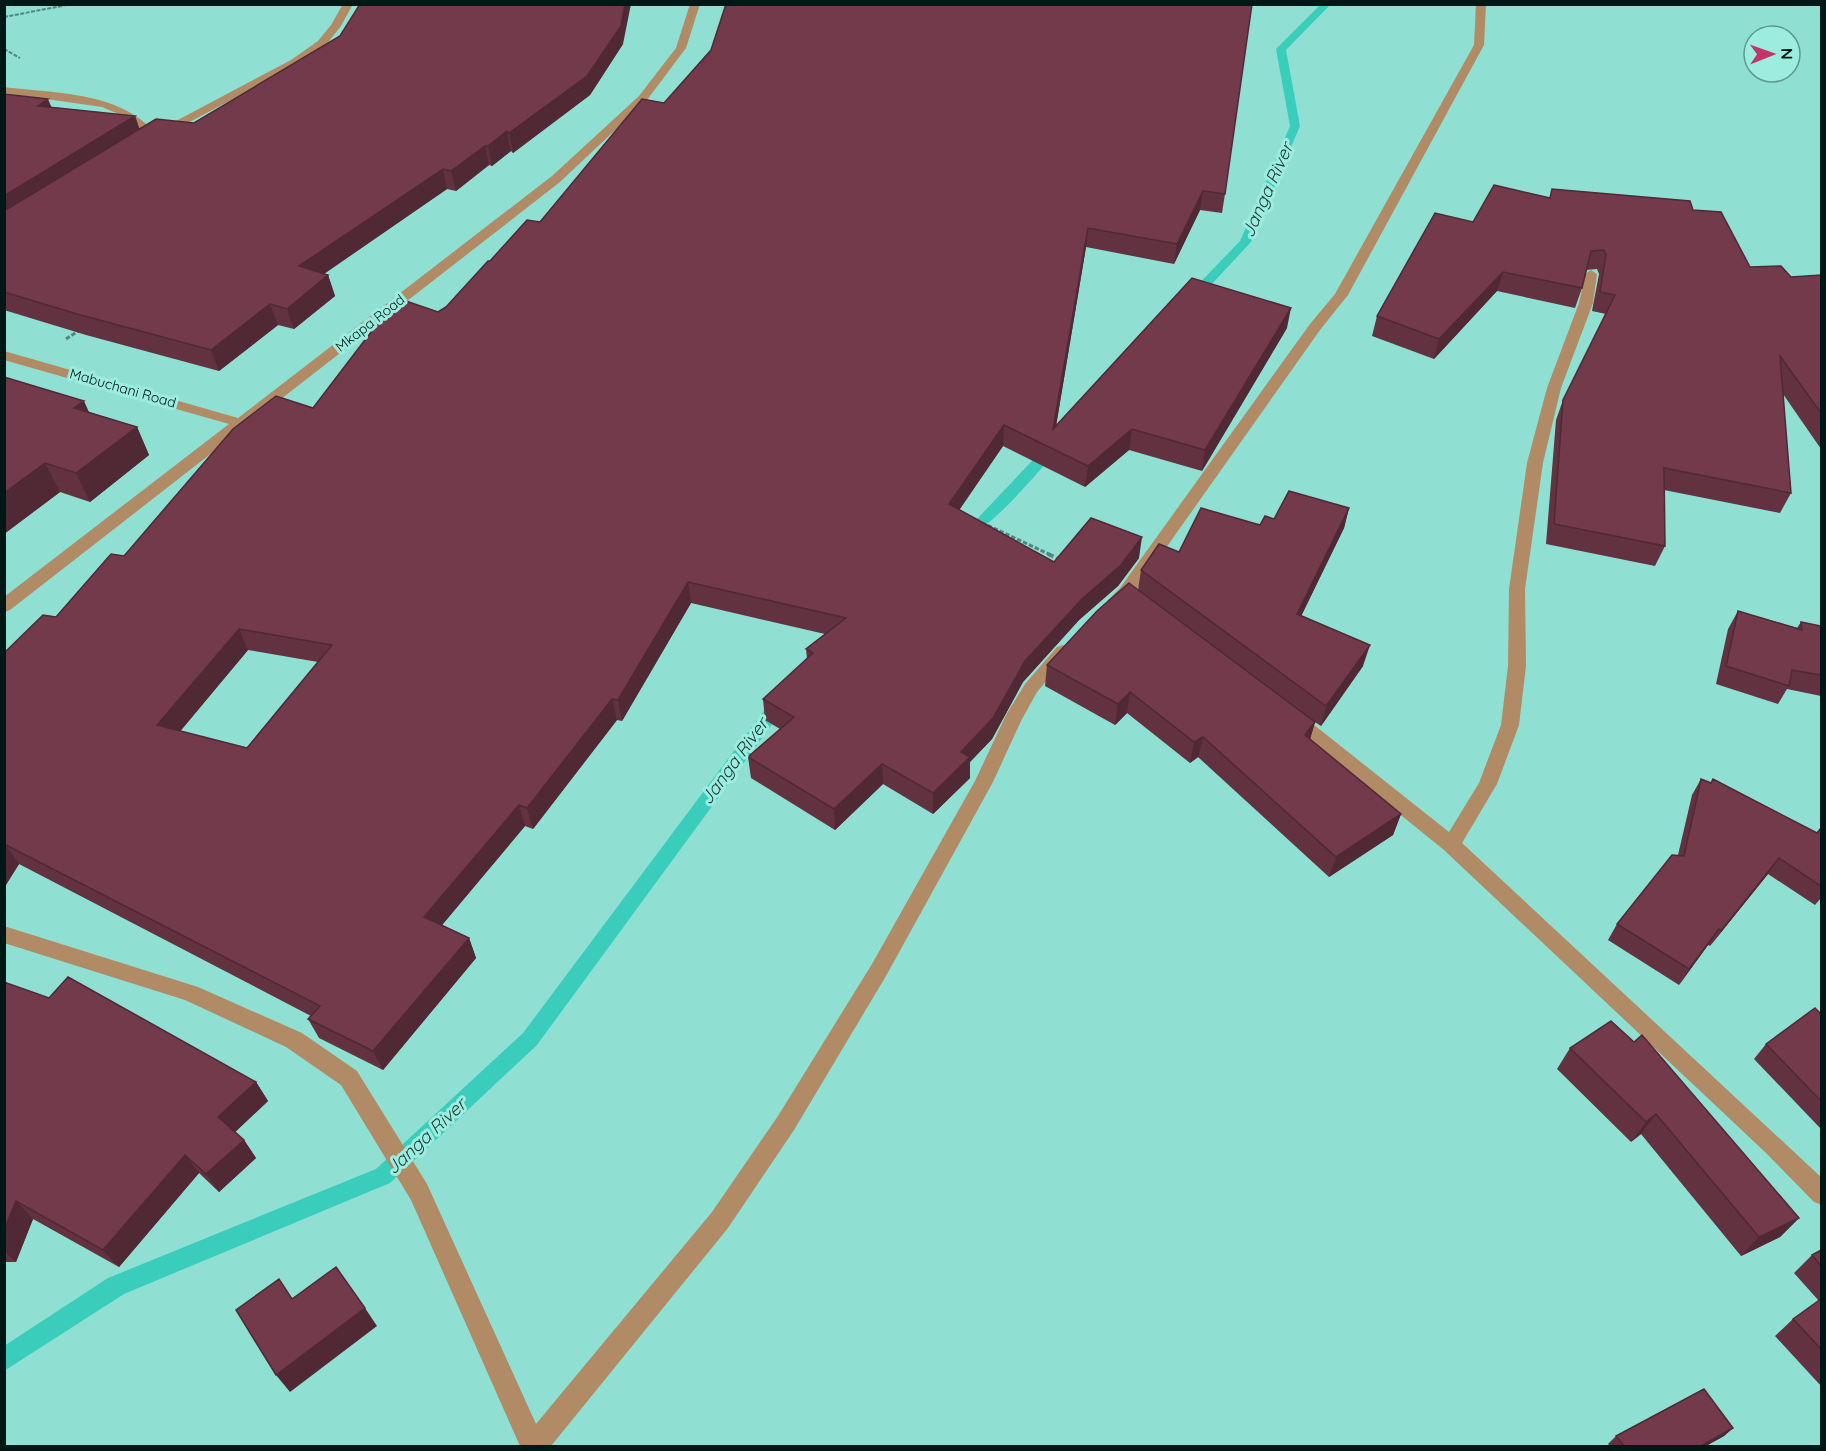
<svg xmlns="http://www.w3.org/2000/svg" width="1826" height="1451" font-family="Quicksand,sans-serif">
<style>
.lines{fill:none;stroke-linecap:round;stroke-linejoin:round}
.stream{fill:#3bcdbb;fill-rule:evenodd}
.path-far2{stroke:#50887f;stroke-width:2;stroke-dasharray:4 1.5;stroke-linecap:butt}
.path-far1{stroke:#50887f;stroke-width:3;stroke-dasharray:4.5 2;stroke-linecap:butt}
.path{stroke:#50887f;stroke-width:4;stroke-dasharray:6 3;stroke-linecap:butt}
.street{fill:#b18a66;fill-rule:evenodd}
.wall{fill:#623240;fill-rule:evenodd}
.shaded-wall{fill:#502934}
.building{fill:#723a4a;stroke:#502934;stroke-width:1.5;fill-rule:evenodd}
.labels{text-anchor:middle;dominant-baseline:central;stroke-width:6;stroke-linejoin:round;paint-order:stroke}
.far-street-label{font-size:14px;fill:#001815;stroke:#9cede0}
.water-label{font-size:18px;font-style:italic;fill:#1a3833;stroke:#9cede0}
</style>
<rect width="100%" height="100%" fill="#8fe0d3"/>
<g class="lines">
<path class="stream" d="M1321,4H1331L1286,50L1300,126L1251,242L1196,301H1188V295L1240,241L1290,126L1276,49Z
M1052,444L1059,448L1057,451C1040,469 981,543 958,537L956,534L958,531L978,518L1047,445Z
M778,698L784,700L786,704L784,708L537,1045L390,1183L124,1294L4,1371V1346L108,1278L376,1169L523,1033L772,700Z"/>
<path class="path-far2" d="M4,17L72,4
M4,49L20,58"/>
<path class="path-far1" d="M66,339L80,330
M970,517L1051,555"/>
<path class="path" d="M1048,554L1061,560"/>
<path class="street" d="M343,4H353L341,26L326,45L299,64L167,134H159V130L291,60L318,41L331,25Z
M690,4H700L686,48L647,100L560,182L10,610L4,612V597L229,424L4,360V351L238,418L552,176L639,96L676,48Z
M1476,4H1486L1484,45L1348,295L1320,330L1132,596L1121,605H1109L1107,601L1120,588L1310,324L1335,294L1474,45Z
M4,87C59,94 122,91 159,137L157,139H149L126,117L102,107L4,93Z
M1591,270L1597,274L1593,303L1561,388L1543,463L1525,589L1526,666L1519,725L1497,784L1462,843L1822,1178V1205L1814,1202L1765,1152L1444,850L1287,723L1284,718L1287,713L1293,711L1299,713L1449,832L1479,783L1501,725L1508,666L1509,589L1527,463L1547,388L1579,303L1585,274Z
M1063,645L1069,647L1072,651L1037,692L1021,721L993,782L886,976L794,1130L728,1228L551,1446H520L411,1200L341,1085L286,1047L185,1000L4,943V926L198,987L302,1033L357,1071L427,1184L536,1424L712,1212L778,1116L872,964L975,781L1006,715L1025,684L1057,647Z"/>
</g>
<path class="wall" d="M623,44L590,95L513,153L511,151L492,166L489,165L456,191L447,189L324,274L328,275L335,296L294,329L278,325L219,371L86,335L4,310V94L51,107L135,116L139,128L194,123Z
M664,103L1225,194L1222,213L1200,210L1174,264L1086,247L1056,426L1287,328L1202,471L1129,450L1085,487L1003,446L959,510L1054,562L1139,558L1118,586L1079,620L1023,682L992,739L970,762V778L933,814L883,784L835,830L751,778L748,757L780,729L765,720L763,699L807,659L806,649L825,634L691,603L622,721L617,720L533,829L525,826L442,925L469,938L476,958L383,1070L319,1038L308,1019L311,1016L19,864L4,888V653L56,617L124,556L313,408L446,307L490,261L540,222ZM248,650L318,662L247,748L180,731Z
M1549,198L1693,210L1750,267L1791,277L1821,275V449L1783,394L1791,493L1780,513L1664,490L1665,546L1655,566L1546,544L1556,420L1563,400L1606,314L1592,311L1599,274L1597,269L1586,270L1582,288L1575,308L1497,291L1434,359L1372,336L1377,316L1473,222Z
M4,377L89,412L137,427L149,455L90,502L60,492L4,534Z
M1349,508L1344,528L1301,616L1363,666L1321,726L1315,722L1310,739L1401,814L1393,835L1329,877L1198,757L1190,763L1127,713L1115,725L1045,686L1047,665L1138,590L1141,570L1179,552L1274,519Z
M1738,611L1797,628L1801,622L1821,626V696L1787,689L1778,704L1716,684L1728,629Z
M1701,779L1817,833L1821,828V898L1815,905L1768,874L1710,946L1708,945L1679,985L1608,940L1617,924L1678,855L1692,795Z
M4,982L256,1082L268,1101L235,1132L244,1140L256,1158L219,1192L199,1173L119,1267L33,1219L16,1262H4Z
M1821,1014V1129L1754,1059L1766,1044Z
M1570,1048L1799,1218L1780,1237L1741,1256L1641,1134L1631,1142L1557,1069Z
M1821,1250V1386L1775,1336L1793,1319L1819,1301L1794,1273L1812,1255Z
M1733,1428L1724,1436L1706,1446H1610L1608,1444L1616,1436Z"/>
<path class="shaded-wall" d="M625,4H631L623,44L590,95L513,153L509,133Z
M48,99L56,118L38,106Z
M135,116L142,136L4,222V196Z
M507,131L511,151L492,166L488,146Z
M485,146L489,165L456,191L451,171Z
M443,169L447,189L306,286L299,266Z
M1203,191L1200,210L1174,264L1177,244Z
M1088,228L1086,247L1052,450L1053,429Z
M1503,272L1497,291L1434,359L1439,339Z
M328,275L335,296L294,329L287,309Z
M270,304L278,325L219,371L211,350Z
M1291,308L1287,328L1202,471L1205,450Z
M84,401L97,430L74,408Z
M1004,425L1003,446L949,525V504Z
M137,427L149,455L90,502L76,473Z
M1132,429L1129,450L1085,487L1088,466Z
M45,463L60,492L4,534V493Z
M1349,508L1344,528L1292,635L1297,614Z
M1142,537L1139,558L1118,586L1079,620L1023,682L992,739L970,762V778L933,814V793L961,752L1025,661L1082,599Z
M688,582L691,603L622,721L618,700Z
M239,629L248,650L168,746L157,725Z
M1370,645L1363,666L1321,726L1326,706Z
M1130,692L1127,713L1115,725L1118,704Z
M612,699L617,720L533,829L527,808Z
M1315,722L1309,743L1305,735Z
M1203,737L1198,757L1190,763L1194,742Z
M882,764L883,784L835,830L834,809Z
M519,805L525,826L432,937L424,917Z
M1401,814L1393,835L1329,877L1336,857Z
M5,844L19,864L4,888Z
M1779,858L1768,874L1710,946L1721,931Z
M1719,929L1708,945L1679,985L1689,969Z
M469,938L476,958L383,1070L373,1051Z
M256,1082L268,1101L231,1136L218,1117Z
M1656,1114L1641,1134L1631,1142L1646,1122Z
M244,1140L256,1158L219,1192L206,1174Z
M185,1155L199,1173L119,1267L103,1250Z
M16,1201L33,1219L16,1262L4,1251V1230Z
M1799,1218L1780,1237L1741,1256L1759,1237Z
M365,1308L377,1326L290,1392L276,1375Z
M1733,1428L1724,1436L1706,1446H1701Z"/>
<path class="building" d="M360,4H625L621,26L587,76L509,133L507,131L488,146H485L451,171L443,169L299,266L328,275L287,309L270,304L211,350L77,314L4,292V211L156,119L194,123L340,36Z
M726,4H1252L1225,194L1203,191L1177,244L1088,228L1053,429L1192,278L1291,308L1205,450L1132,429L1088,466L1004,425L949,504L1054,562L1091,518L1142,537L1121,565L1082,599L1025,661L993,718L961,752L970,757L933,793L882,764L834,809L748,757L794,717L763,699L813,653L806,649L846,618L688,582L618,700L612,699L527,808L519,805L424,917L469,938L373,1051L308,1019L320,1006L4,844V653L43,615L56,617L111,554L124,556L233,429L276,396L313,408L397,298L438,312L446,307L488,261H490L527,220L540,222L642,99L664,103L711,50ZM239,629L332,645L247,748L157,725Z
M4,94L48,99L38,106L135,116L4,196Z
M1494,185L1550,198L1552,189L1690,201L1693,210L1721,212L1750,267L1781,266L1791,277L1821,275V413L1780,356L1791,493L1664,468L1665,546L1554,524L1563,400L1615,295L1600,292L1606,255L1604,250L1591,251L1582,288L1503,272L1439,339L1377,316L1435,213L1473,222Z
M4,377L84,401L74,408L137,427L76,473L45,463L4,493Z
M1289,491L1349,508L1297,614L1370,645L1326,706L1141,570L1159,544L1179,552L1201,508L1260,525L1265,516L1274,519Z
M1129,583L1315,722L1305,735L1401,814L1336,857L1203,737L1194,742L1130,692L1118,704L1047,665L1097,611Z
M1738,611L1802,630L1801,622L1821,626V675L1792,670L1789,686L1726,666Z
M1701,779L1711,783L1713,779L1817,833L1821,828V886L1779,858L1721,931L1719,929L1689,969L1617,924L1672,855L1684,856Z
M68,977L256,1082L218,1117L244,1140L206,1174L185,1155L103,1250L16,1201L4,1230V982L49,998Z
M1815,1008L1821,1014V1101L1766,1044Z
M1611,1021L1634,1042L1642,1035L1799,1218L1759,1237L1656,1114L1646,1122L1570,1048Z
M1821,1250V1266L1812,1255Z
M336,1267L365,1308L276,1375L236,1310L279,1279L292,1299Z
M1821,1299V1349L1793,1319Z
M1704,1389L1733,1428L1701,1446H1624L1616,1436Z"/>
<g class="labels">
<g class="far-street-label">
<text transform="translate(370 323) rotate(-38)">Mkapa Road</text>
<text transform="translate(123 388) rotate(16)">Mabuchani Road</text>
</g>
<g class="water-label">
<text transform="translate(1267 190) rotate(-66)">Janga River</text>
<text transform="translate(734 761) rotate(-54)">Janga River</text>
<text transform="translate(426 1136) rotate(-43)">Janga River</text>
</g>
</g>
<rect width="1826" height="1451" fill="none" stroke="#001815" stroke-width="12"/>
<g transform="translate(1772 54) rotate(89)"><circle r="28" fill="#9cede0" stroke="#5e988f" stroke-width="1.5"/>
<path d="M0-4.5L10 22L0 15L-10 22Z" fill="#c13569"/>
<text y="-9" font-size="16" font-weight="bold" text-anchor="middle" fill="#001815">N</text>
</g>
</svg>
